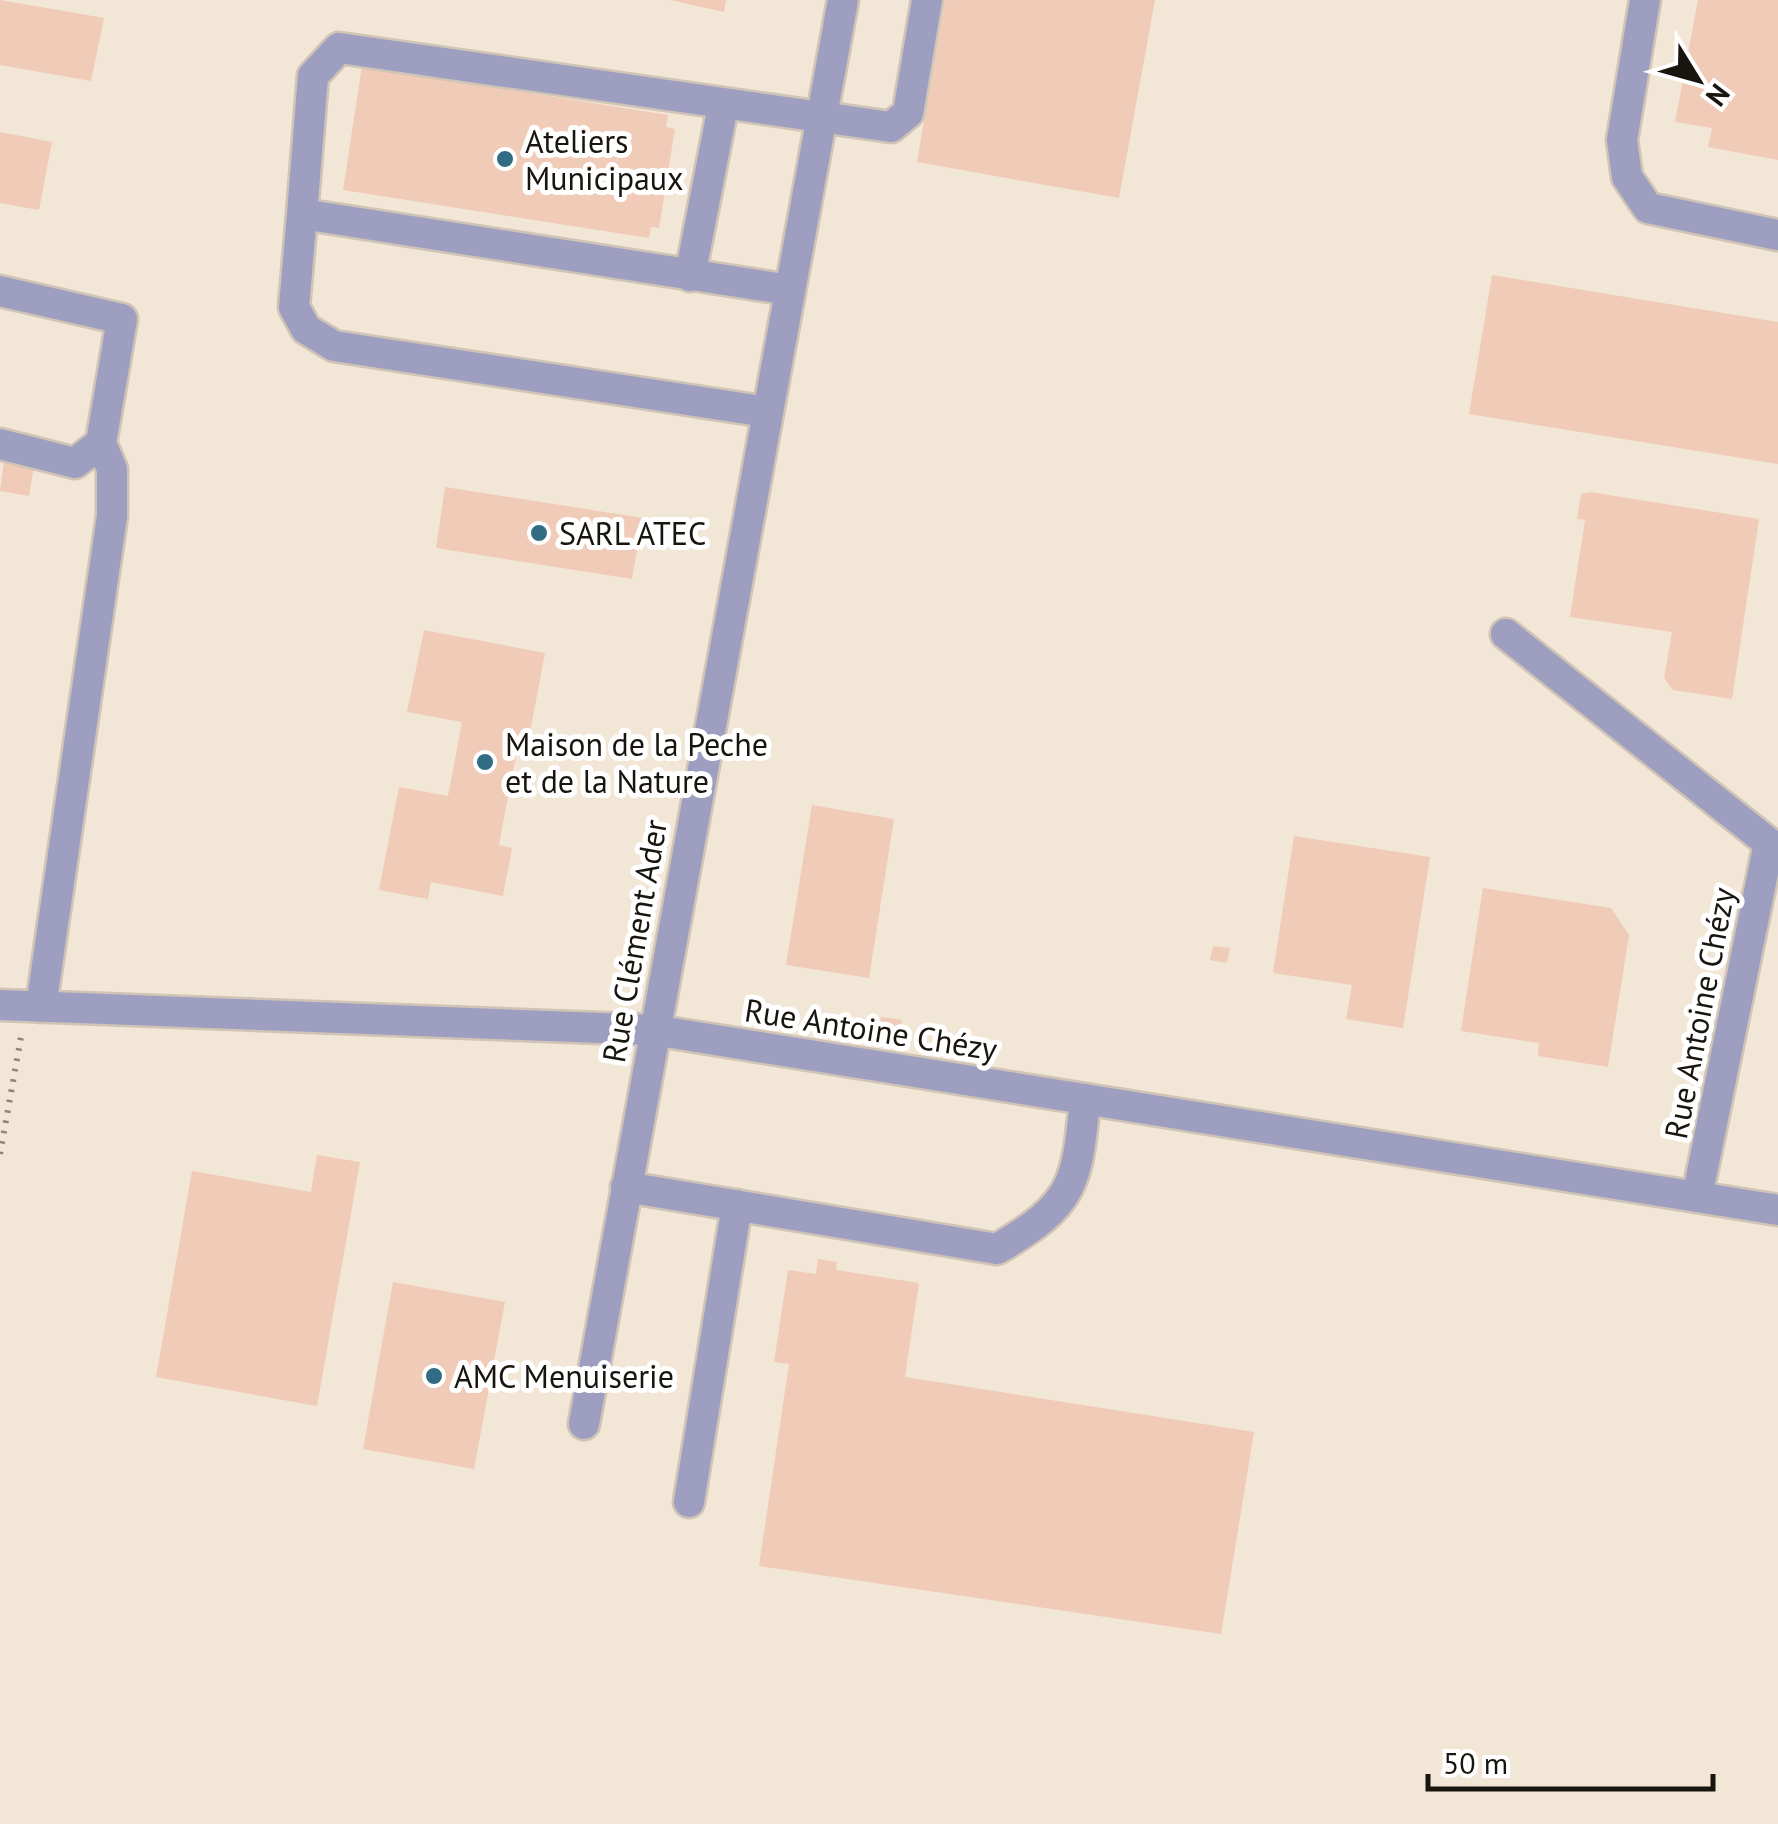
<svg xmlns="http://www.w3.org/2000/svg" width="1778" height="1824" font-family="'PT Sans',sans-serif">
<style>
.building{fill:#f0cbb8}
.lines{fill:none;stroke-linecap:round;stroke-linejoin:round}
.minor-casing{stroke:#cfc4b6;stroke-width:35}
.path{stroke:#8f867b;stroke-width:6;stroke-dasharray:2.5 8;stroke-linecap:butt}
.minor{stroke:#9e9ec0;stroke-width:30}
.poi-dot{fill:#316c84;stroke:#fff;stroke-width:4}
.labels{text-anchor:middle;dominant-baseline:central;stroke-width:10;stroke-linejoin:round;paint-order:stroke}
.poi-label{font-size:32px;fill:#18140e;stroke:#fff;text-anchor:start}
.street-label{font-size:32px;fill:#18140e;stroke:#fff}
</style>
<rect width="100%" height="100%" fill="#f2e6d6"/>
<path class="building" d="M0,0L104,18L91,81L0,65Z
M670,0H726L724,12Z
M945,0H1155L1119,198L917,162Z
M1698,0H1778V160L1708,147L1712,128L1675,122Z
M362,66L668,115L666,127L675,129L659,228L651,227L649,238L343,190Z
M0,132L52,142L39,210L0,203Z
M1492,275L1778,322V464L1469,414Z
M4,461L34,466L29,496L0,491Z
M445,487L643,518L632,579L436,548Z
M1590,492L1759,519L1732,699L1673,690L1664,678L1672,632L1570,617L1585,520L1577,519L1581,494Z
M424,630L545,653L529,737L520,735L504,818L499,845L512,848L503,896L431,882L428,899L379,890L399,787L448,796L462,722L407,712Z
M812,805L894,819L869,978L786,965Z
M1294,836L1430,857L1403,1028L1346,1019L1352,985L1273,973Z
M1483,888L1611,908L1629,935L1608,1067L1538,1056L1539,1043L1461,1031Z
M1213,946L1230,948L1227,963L1210,960Z
M881,1017L902,1020L900,1032L878,1029Z
M317,1155L360,1162L317,1406L156,1377L192,1171L311,1192Z
M818,1259L837,1262L836,1270L919,1283L905,1377L1254,1432L1221,1634L759,1566L789,1364L774,1362L788,1270L816,1274Z
M393,1282L505,1302L474,1469L363,1449Z"/>
<g class="lines">
<g class="minor-casing">
<path id="minor" d="M1645,0L1622,140L1627,177L1648,208L1778,235
M302,214L294,307L306,329L334,346L767,412
M690,276L723,106
M790,290L302,214L313,76L339,48L891,127L908,113L927,0
M0,291L122,319L101,443L75,463L0,444
M1506,634L1769,843L1697,1197
M0,1005L653,1030L1778,1210
M41,1007L112,516V469L101,443
M626,1187L997,1249C1074,1204 1077,1185 1085,1099
M584,1424L843,0
M689,1502L737,1205"/>
</g>
<path class="path" d="M0,1154L21,1037"/>
<use href="#minor" class="minor"/>
</g>
<g class="poi-dot">
<circle cx="505" cy="159" r="10"/>
<circle cx="539" cy="533" r="10"/>
<circle cx="485" cy="762" r="10"/>
<circle cx="434" cy="1376" r="10"/>
</g>
<g class="labels">
<g class="poi-label">
<text x="525" y="141">Ateliers<tspan x="525" dy="37">Municipaux</tspan></text>
<text x="559" y="533">SARL ATEC</text>
<text x="505" y="744">Maison de la Peche<tspan x="505" dy="37">et de la Nature</tspan></text>
<text x="454" y="1376">AMC Menuiserie</text>
</g>
<g class="street-label">
<text transform="translate(634 941) rotate(-80)">Rue Clément Ader</text>
<text transform="translate(1699 1013) rotate(-79)">Rue Antoine Chézy</text>
<text transform="translate(871 1029) rotate(9)">Rue Antoine Chézy</text>
</g>
</g>
<g transform="translate(1698 80) rotate(127)" stroke="#ffffff" stroke-width="8" paint-order="stroke">
<path d="M0-8L18 38L0 25L-18 38Z" fill="#18140e"/>
<text y="-15" font-size="28" font-weight="bold" text-anchor="middle" fill="#18140e">N</text>
</g>
<path d="M1428 1774v15h285v-15" fill="none" stroke="#18140e" stroke-width="5"/>
<text x="1443" y="1774" font-size="30" fill="#18140e" stroke="#ffffff" stroke-width="8" paint-order="stroke">50 m</text>
</svg>
